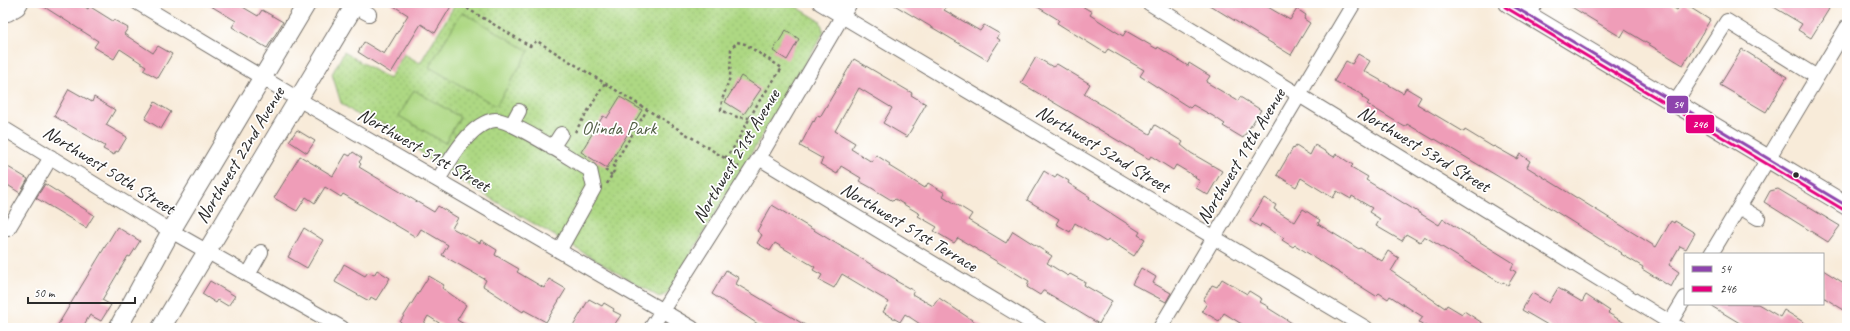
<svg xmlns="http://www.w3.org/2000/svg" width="1850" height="331" font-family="Caveat,sans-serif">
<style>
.park{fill:url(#park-dots);stroke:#6c8257}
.pitch{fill:#add883;stroke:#6c8257}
.building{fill:#ef9db8}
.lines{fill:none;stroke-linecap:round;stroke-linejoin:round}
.minor-casing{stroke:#736e68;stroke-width:16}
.major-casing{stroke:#736e68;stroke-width:20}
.path{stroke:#736e68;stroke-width:2.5;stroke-dasharray:3 3;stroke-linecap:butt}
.minor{stroke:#fff;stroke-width:14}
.major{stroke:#fff;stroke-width:18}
.bus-1-casing{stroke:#fff;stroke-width:6}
.bus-2-casing{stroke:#fff;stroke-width:6}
.bus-1{stroke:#8e44ad;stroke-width:3}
.bus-2{stroke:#e5007d;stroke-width:3}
.bus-dot{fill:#2b2b2b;stroke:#fff;stroke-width:1.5}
.labels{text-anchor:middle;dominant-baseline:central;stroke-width:3.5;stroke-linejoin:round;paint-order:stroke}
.park-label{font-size:19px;fill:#525f45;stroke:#fff}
.street-label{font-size:19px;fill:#2b2b2b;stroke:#fff}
.line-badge{stroke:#fff;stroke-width:1.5}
.badge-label{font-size:11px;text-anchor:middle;font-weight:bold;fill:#fff}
</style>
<defs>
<pattern id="park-dots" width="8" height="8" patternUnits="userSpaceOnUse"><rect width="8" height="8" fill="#add883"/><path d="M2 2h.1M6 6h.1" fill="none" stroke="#95ba71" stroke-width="1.8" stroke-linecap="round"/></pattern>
</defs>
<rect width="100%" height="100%" fill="#fff"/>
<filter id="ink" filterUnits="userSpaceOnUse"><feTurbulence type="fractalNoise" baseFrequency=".025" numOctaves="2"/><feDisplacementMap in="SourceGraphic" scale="8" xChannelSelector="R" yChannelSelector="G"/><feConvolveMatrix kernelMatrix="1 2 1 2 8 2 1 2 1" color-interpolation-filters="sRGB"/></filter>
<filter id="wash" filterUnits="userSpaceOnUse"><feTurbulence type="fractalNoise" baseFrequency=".012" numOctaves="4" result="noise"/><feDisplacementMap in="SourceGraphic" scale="16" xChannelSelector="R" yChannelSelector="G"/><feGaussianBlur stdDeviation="0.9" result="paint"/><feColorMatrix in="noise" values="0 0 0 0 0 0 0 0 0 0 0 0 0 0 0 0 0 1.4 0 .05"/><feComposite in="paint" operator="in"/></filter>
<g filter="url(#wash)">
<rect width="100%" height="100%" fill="#f8ebd9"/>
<path class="park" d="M456,3H790L820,21L824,32L667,294L659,297L437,167L391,126L357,115L341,103L332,74L344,52L389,79L404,54L420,63Z"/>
<path class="pitch" d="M462,12L529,51L496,106L429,67Z
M414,90L460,117L445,143L399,116Z"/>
<g id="blocks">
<path class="building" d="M38,3H79L88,9L89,6L113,21L114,20L128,28L124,34L153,53L158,46L172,54L158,78L143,70L146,66L120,49L114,59L94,47L98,41Z
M206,3H236L258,16L262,10L283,22L267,48L232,27L236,21Z
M389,3H453L435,33L421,24L391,73L358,52L364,42L384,54L408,15Z
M891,3H948L944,10L980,31L984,25L1000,34L997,38L1000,40L987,60Z
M1031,3H1077L1092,12L1090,15L1123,36L1126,31L1157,49L1158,47L1188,66L1189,63L1210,76L1206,82L1238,101L1240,97L1261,110L1243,138L1223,126L1225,124L1213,116L1193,105L1190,108L1140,76L1144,70L1108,49L1105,53L1057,23L1059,20Z
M1206,3H1261L1290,20L1297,9L1306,15L1304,19L1310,23L1291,55Z
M1565,3H1666L1677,10L1683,3L1710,20L1683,65L1625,30L1621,37Z
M1767,3H1820L1829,9L1811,38L1798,30L1802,24Z
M786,30L799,39L787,60L773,51Z
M1742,49L1787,77L1766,112L1720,85Z
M1358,54L1370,61L1364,71L1403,93L1406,88L1421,97L1417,104L1464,132L1465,130L1493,147L1494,146L1517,159L1520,154L1530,161L1527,167L1656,247L1671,221L1674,223L1675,221L1695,233L1686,249L1680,246L1669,265L1679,272L1671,287L1642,269L1643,267L1621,254L1622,253L1526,193L1435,139L1434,140L1407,124L1405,127L1367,104L1369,102L1362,97L1363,95L1334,81L1346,61L1352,64Z
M1036,57L1053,67L1057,64L1090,84L1084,94L1123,118L1150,134L1155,125L1183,142L1181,145L1191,153L1222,171L1208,195L1196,188L1200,181L1195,178L1196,177L1176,165L1173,170L1151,156L1149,159L1021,83Z
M854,59L912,93L911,95L926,104L907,137L883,123L892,108L859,88L835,131L855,143L851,149L872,162L876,155L890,164L889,166L925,188L928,183L945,193L943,196L972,214L968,220L1006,243L1013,231L1052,256L1047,263L1068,276L1070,274L1085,282L1084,285L1112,301L1099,324L1044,291H1043L1040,295L1027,287L1029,281L958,238L954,243L934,231L937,227L918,216L920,214L895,199L893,201L870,187L859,181L861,178L841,166L837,174L820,164L823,159L800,146L813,121L814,122L817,116L820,117Z
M741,76L761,89L744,114L725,102Z
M69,89L92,102L94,97L115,110L106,125L127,137L118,152L116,151L114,155L103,149L105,146L54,116Z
M620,97L642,110L607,168L581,152L603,116L607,118Z
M155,102L171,112L161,129L145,119Z
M297,130L315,141L307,153L289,141Z
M1315,145L1334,157L1336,154L1353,165L1351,167L1368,177L1366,180L1405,204L1439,225L1443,219L1514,263L1511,269L1516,272L1508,285L1503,282L1502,284L1424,236L1420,242L1406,234L1402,241L1376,226L1380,219L1369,212L1372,208L1352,196L1351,199L1337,191L1333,198L1301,178L1296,187L1277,175L1293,148L1294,149L1296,146L1310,155Z
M353,152L362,158L359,162L361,164L359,167L434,212L438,206L458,218L452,228L480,243L481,240L497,250L495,255L519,269L517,272L544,288L549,279L566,289L546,322L524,310L523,312L483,286L486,280L442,255L448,245L421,229L416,237L343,194L341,197L325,187L315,203L306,197L297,211L274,198L300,156L333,176L346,154L350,156Z
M3,164L28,179L20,193L3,182Z
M1044,171L1055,178L1057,174L1069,181L1068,183L1090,197L1089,199L1140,232L1138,235L1145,239L1134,256L1108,239L1106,242L1075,223L1070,232L1056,224L1059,219L1027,200Z
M45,184L94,215L86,228L36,198Z
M1778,189L1840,226L1828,242L1764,202L1770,191Z
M1264,198L1276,205L1274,209L1295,222L1303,209L1320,220L1318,224L1359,249L1360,248L1382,261L1388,251L1399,258L1391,271L1445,308L1447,305L1462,314L1464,311L1490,328H1429L1419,322L1423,317L1390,296L1388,299L1379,293L1376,296L1295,245L1293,247L1282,240L1284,238L1261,224L1260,227L1250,221Z
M772,205L897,280L896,281L914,291L912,294L933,306L939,298L984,328H926L905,314L900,322L883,312L889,302L842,274L834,288L819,280L822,275L813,270L815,267L775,243L770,251L757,243L762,235L757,231Z
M117,227L140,241L130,257L128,256L102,300L111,305L101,321L90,315L82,328H56Z
M304,228L323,240L307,268L288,257Z
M344,264L365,276L368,272L374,275L377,270L390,278L376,300L371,297L369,301L335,282Z
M1141,268L1156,277L1153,283L1171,293L1166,302L1132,284Z
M726,270L739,278L736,284L810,328H764L712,294Z
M1823,270L1847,285V312L1823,297Z
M429,276L444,285L442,288L466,305L457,320L471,328H447L428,316L421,328H410L400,322Z
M1222,279L1247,294L1249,291L1262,299L1260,302L1269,307L1268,308L1300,328H1248L1224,313L1219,321L1202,311L1207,303L1203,300L1208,292L1212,285L1217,287Z
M210,281L235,296L228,306L218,300L216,303L202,294Z
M1558,288L1582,302L1586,295L1610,311L1608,313L1633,328H1553L1522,310L1532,293L1549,303Z
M589,299L602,306L604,303L614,309L613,311L621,315L612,328H572Z
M1708,304H1758L1780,317L1784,310L1813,328H1748Z"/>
</g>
</g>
<g filter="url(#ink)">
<use href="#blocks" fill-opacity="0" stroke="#736e68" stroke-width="1"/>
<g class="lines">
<g class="minor-casing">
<path id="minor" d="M138,3L298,99L692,328
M820,3L1366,328
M1149,3L1679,328
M354,6L369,14
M8,14L18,8L21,3
M1528,15L1535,3
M1675,103L1727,21L1817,77
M512,124L519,111
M3,128L171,231L342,328
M552,148L561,134
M759,158L1040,328
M438,180C450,160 470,123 495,120C509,118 574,161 590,170L594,188L559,251
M1740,207L1758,218
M8,229L51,157
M1711,254L1847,27
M248,275L261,252
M651,328L759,158L850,3
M1160,328L1354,3
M1667,328L1685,298"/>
</g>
<g class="major-casing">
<path id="major" d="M1508,3L1847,206
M118,328L171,231L307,3
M161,328L356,3"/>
</g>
<path class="path" d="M472,3L468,9L530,46L537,41L739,167
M575,132L605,83
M725,158L734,147L758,103L782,68L745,44L737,42L731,49L730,77L722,100L721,110L737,117L749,118
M605,170L612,175
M607,184L614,171V164L647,110"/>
<use href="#minor" class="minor"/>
<use href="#major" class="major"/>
<g class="bus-1-casing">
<path id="bus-1" d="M1508,3L1847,206"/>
</g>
<g class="bus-2-casing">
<path id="bus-2" d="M1505,7L1844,210"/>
</g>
<use href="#bus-1" class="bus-1"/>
<use href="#bus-2" class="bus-2"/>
</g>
</g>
<circle class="bus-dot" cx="1796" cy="175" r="3.5"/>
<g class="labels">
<g class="park-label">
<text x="619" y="128">Olinda Park</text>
</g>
<g class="street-label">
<text transform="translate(1103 149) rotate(31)">Northwest 52nd Street</text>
<text transform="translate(1424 149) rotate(31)">Northwest 53rd Street</text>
<text transform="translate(424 150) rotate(30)">Northwest 51st Street</text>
<text transform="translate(240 155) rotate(-59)">Northwest 22nd Avenue</text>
<text transform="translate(736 156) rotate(-59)">Northwest 21st Avenue</text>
<text transform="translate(1241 156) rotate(-59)">Northwest 19th Avenue</text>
<text transform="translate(109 170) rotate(32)">Northwest 50th Street</text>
<text transform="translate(909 227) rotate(31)">Northwest 51st Terrace</text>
</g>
</g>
<g class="line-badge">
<rect x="1666" y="95" width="23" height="19" rx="4" fill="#8e44ad"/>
<rect x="1685" y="114" width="30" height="20" rx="4" fill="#e5007d"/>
</g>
<g class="badge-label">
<text x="1678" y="108">54</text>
<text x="1700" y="128">246</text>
</g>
<rect width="1850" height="331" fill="none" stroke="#fff" stroke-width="16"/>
<rect x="1684" y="253" width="140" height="52" fill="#ffffff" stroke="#aaaaaa"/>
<rect x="1692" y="266" width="20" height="6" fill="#8e44ad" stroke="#aaaaaa"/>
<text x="1720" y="273" font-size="12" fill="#2b2b2b">54</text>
<rect x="1692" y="286" width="20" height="6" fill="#e5007d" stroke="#aaaaaa"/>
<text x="1720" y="293" font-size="12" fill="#2b2b2b">246</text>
<path d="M28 297v6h107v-6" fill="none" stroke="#2b2b2b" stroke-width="2"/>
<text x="34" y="297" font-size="12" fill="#2b2b2b" stroke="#ffffff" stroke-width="3" paint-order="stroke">50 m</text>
</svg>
